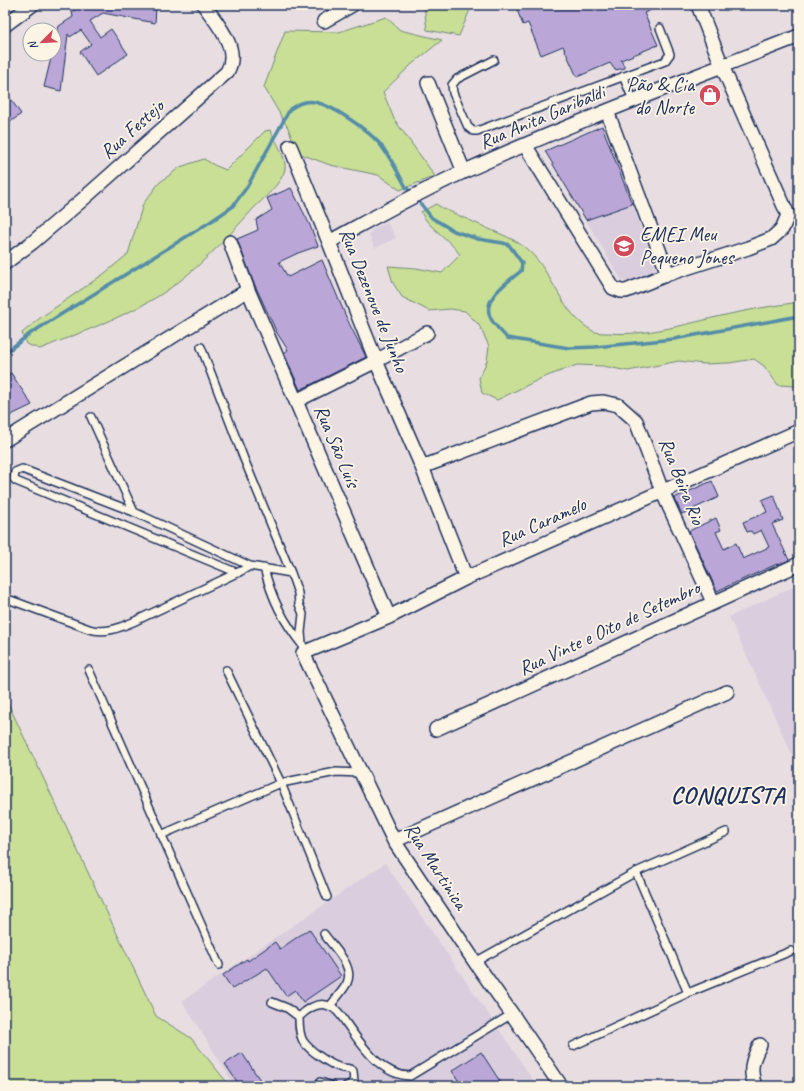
<svg xmlns="http://www.w3.org/2000/svg" width="804" height="1091" font-family="Caveat,sans-serif">
<style>
.built{fill:#dacede}
.green{fill:#c8df95;stroke:#72877a}
.lines{fill:none;stroke-linecap:round;stroke-linejoin:round}
.stream{stroke:#558ca8;stroke-width:3.5}
.building{fill:#bba7d7;stroke:#1b2f5e}
.lane-casing{stroke:#1b2f5e;stroke-width:10}
.street-casing{stroke:#1b2f5e;stroke-width:16}
.lane{stroke:#fcf5e5;stroke-width:7}
.street{stroke:#fcf5e5;stroke-width:13}
.labels{text-anchor:middle;dominant-baseline:central;stroke-width:3.5;stroke-linejoin:round;paint-order:stroke}
.poi-label{font-size:20px;fill:#1b2f5e;stroke:#fcf5e5;text-anchor:end}
.street-label{font-size:20px;fill:#1b2f5e;stroke:#fcf5e5}
.district-label{font-size:24px;font-weight:bold;letter-spacing:1px;fill:#1b2f5e;stroke:#fcf5e5}
</style>
<rect width="100%" height="100%" fill="#e8dee1"/>
<filter id="ink" filterUnits="userSpaceOnUse"><feTurbulence type="fractalNoise" baseFrequency=".025" numOctaves="2"/><feDisplacementMap in="SourceGraphic" scale="8" xChannelSelector="R" yChannelSelector="G"/><feConvolveMatrix kernelMatrix="1 2 1 2 8 2 1 2 1" color-interpolation-filters="sRGB"/></filter>
<g filter="url(#ink)">
<path class="built" d="M632,204L657,271L630,282L622,281L586,220Z
M387,222L396,238L375,248L369,235L372,230Z
M799,584V752L792,755L729,617Z
M385,863L511,1047L537,1086H235L182,1001Z"/>
<path class="green" d="M424,5H472L459,36L427,30Z
M386,17L400,30L442,40L411,65L383,92L394,119L435,176L400,190L378,175L330,165L298,153L288,128L264,87L285,31L339,32Z
M270,130C275,139 287,159 285,169C282,183 263,199 253,209C225,240 193,275 157,297C120,319 79,333 40,349L26,344L22,333L40,318L105,273L128,254L143,204L159,183L180,167L204,159L214,165L226,170L265,131Z
M436,204L442,208C457,215 472,221 487,228C502,235 516,239 529,251C554,274 561,314 593,331C597,333 603,333 608,333C655,337 699,319 745,311C763,307 781,305 799,302V381L795,386L778,385L764,366L754,359L729,363L704,364L679,361L628,371L603,366L577,365L542,378L497,400L482,393L479,378L487,361L489,346L479,325L465,311L450,309L429,311L402,297L393,283L388,266L416,268L442,273L460,255C450,239 427,227 421,212Z
M5,697L156,1016L191,1038L230,1086H5Z"/>
<g class="lines">
<path class="stream" d="M416,198L432,218L454,231L478,239L503,243L509,245L522,263L521,271C508,282 480,299 491,319C495,326 502,332 507,338L569,348L595,347L674,339L799,316
M5,353L31,333L210,222L232,207L247,187L290,109C297,104 306,100 315,102C334,106 366,129 379,143C390,156 398,173 406,187L412,194"/>
</g>
<path class="building" d="M86,5H144L156,8L155,23L103,13L90,21L100,37L111,29L128,54L96,76L80,52L91,44L81,30L70,37L68,34L61,91L44,87L52,54H54V45L59,26L73,17L72,12L76,9H86Z
M515,5H663L644,13L658,45L621,60L625,68L615,70L610,63L577,77L563,46L541,55L528,23L523,25Z
M5,91L21,114L5,126Z
M602,126L632,204L586,220L545,151Z
M291,188L309,223L318,246L298,253L279,262L288,277L322,260L347,319L366,357L300,390L284,353L288,350L277,333L253,281L237,239L258,230L256,220L272,210L267,198Z
M11,373L32,405L5,418V377Z
M712,481L719,497L682,514L674,498Z
M774,495L783,520L772,524L789,560L777,565V564L717,591L689,531L716,518L721,530L716,532L724,549L736,543L743,559L769,547L761,530L753,534L751,531L747,532L743,522L767,512L762,500Z
M309,929L341,976L303,1002L295,990L286,996L267,968L232,989L223,975L247,959L248,961L275,942L280,949Z
M481,1052L503,1086H462L452,1071Z
M242,1053L260,1080L252,1086H240L225,1064Z"/>
<g class="lines">
<g class="lane-casing">
<path id="lane" d="M494,60L457,79L452,85L453,93L468,127L473,131H477L665,61L670,54L660,28
M623,76L633,100
M201,347L244,459L291,573
M91,417L134,512
M264,568C272,599 283,621 303,646
M238,573L16,481L14,479L15,472L22,469L134,512L250,566L291,573L298,593L299,604L303,614L301,632L303,653
M5,598L89,629C105,634 119,628 133,622L243,570L250,566
M89,670L219,965
M226,670L281,783L327,897
M161,835L281,783L336,772L360,773
M636,872L688,993
M324,934C333,947 355,966 347,983C343,991 336,998 330,1006
M475,962L636,872L726,832
M272,1002L287,1008L299,1017
M573,1046L688,993L791,951
M320,1082L333,1086
M346,1086L349,1085L354,1081L353,1071C347,1066 345,1070 339,1067C329,1064 309,1050 303,1041C299,1034 299,1025 299,1017C307,1009 318,1001 329,1006C337,1008 342,1017 346,1023C362,1045 380,1075 410,1076L512,1014"/>
</g>
<g class="street-casing">
<path id="street" d="M698,5L722,66L788,215
M324,21L352,5
M5,25L32,5
M428,83L464,172
M607,111L668,274
M525,145L613,288L621,291H626L668,274L748,248L771,239L782,229L788,215
M290,146L329,242L376,361L422,467L466,578
M230,242L248,290L389,617
M329,242C373,218 417,193 463,172C573,122 687,80 799,36
M5,263L33,242L81,201L227,72C241,49 217,24 204,5
M296,401L376,361L427,333
M5,440L248,290
M422,467L591,403L603,402L618,405L636,421L662,491L713,602
M436,729L799,564
M394,841L727,692
M561,1086L512,1014L475,962L394,841L303,653L389,617L466,578L799,431
M755,1086C749,1070 752,1060 760,1045"/>
</g>
<use href="#lane" class="lane"/>
<use href="#street" class="street"/>
</g>
</g>
<defs>
<g id="shop-disc" transform="scale(1.15)"><circle r="9.5" fill="#d1495b" stroke="#fcf5e5"/><path d="M-5-2.5h2.3a2.7 3.5 0 0 1 5.4 0H5L5.5 6h-11ZM-1.5-2.5h3a1.5 2.3 0 0 0-3 0Z" fill="#fff"/></g>
<g id="school-disc" transform="scale(1.15)"><circle r="9.5" fill="#d1495b" stroke="#fcf5e5"/><path d="M0-5L7-2L0 1L-7-2ZM-4 1L0 2.5L4 1V4Q0 6-4 4Z" fill="#fff"/></g>
</defs>
<g fill-rule="evenodd">
<use href="#shop-disc" x="710" y="95"/>
<use href="#school-disc" x="624" y="246"/>
</g>
<g class="labels">
<g class="poi-label">
<text x="694" y="84">Pão &amp; Cia<tspan x="694" dy="23">do Norte</tspan></text>
<text x="640" y="234" text-anchor="start">EMEI Meu<tspan x="640" dy="23">Pequeno Jones</tspan></text>
</g>
<g class="street-label">
<text transform="translate(542 117) rotate(-23)">Rua Anita Garibaldi</text>
<text transform="translate(132 129) rotate(-42)">Rua Festejo</text>
<text transform="translate(374 300) rotate(68)">Rua Dezenove de Junho</text>
<text transform="translate(337 446) rotate(67)">Rua São Luís</text>
<text transform="translate(682 481) rotate(68)">Rua Beira Rio</text>
<text transform="translate(542 522) rotate(-24)">Rua Caramelo</text>
<text transform="translate(609 628) rotate(-25)">Rua Vinte e Oito de Setembro</text>
<text transform="translate(436 866) rotate(57)">Rua Martinica</text>
</g>
<g class="district-label">
<text x="728" y="795">CONQUISTA</text>
</g>
</g>
<rect width="804" height="1091" fill="none" stroke="#fcf5e5" stroke-width="20"/>
<rect x="10" y="10" width="784" height="1071" fill="none" stroke="#1b2f5e" stroke-width="1.5" filter="url(#ink)"/>
<g transform="translate(42 42) rotate(246)"><circle r="19" fill="#fcf5e5" stroke="#a2a6af"/>
<path d="M0-3L7 15L0 10L-7 15Z" fill="#d1495b"/>
<text y="-6" font-size="11" font-weight="bold" text-anchor="middle" fill="#1b2f5e">N</text>
</g>
</svg>
